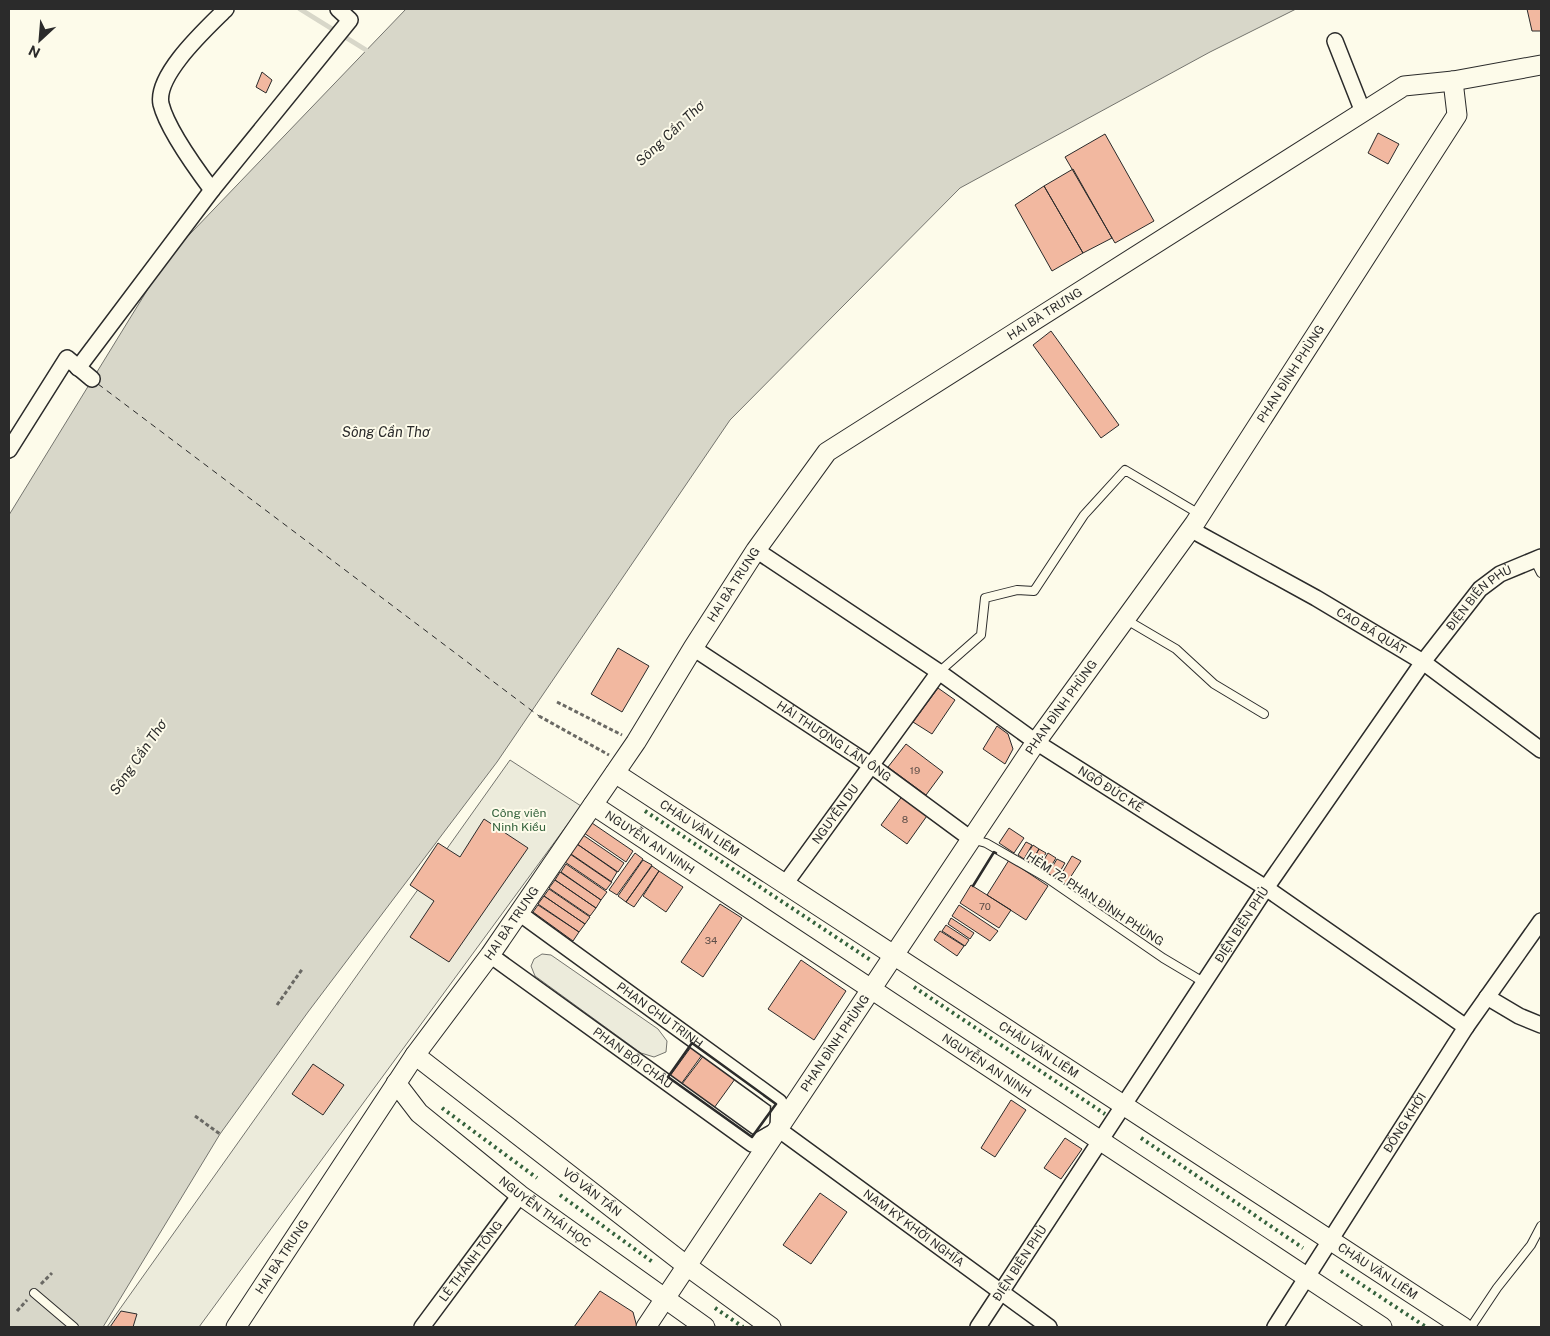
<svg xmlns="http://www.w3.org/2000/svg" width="1550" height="1336" font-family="'Public Sans',sans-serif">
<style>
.green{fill:#ecebdb;stroke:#74746e}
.water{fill:#d8d7c9;stroke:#74746e}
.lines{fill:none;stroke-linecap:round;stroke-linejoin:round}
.stream{stroke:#d8d7c9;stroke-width:5}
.ferry{stroke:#2b2b2b;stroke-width:1;stroke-dasharray:6 5;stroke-linecap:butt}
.building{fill:#f2b8a0;stroke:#2b2b2b}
.service-casing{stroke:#2b2b2b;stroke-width:10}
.minor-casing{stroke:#2b2b2b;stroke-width:18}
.tertiary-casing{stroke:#2b2b2b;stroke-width:21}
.path{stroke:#6a6964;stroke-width:3;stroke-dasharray:4 2.5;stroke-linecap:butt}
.service{stroke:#fdfbea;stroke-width:8}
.minor{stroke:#fdfbea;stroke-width:15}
.tertiary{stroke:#fdfbea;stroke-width:19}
.hedge{stroke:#34623c;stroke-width:4;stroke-dasharray:2.5 4;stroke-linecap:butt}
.wall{stroke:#2b2b2b;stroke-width:2.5}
.labels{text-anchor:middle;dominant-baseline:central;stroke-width:4;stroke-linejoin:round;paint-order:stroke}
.number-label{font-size:10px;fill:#5d4e48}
.street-label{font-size:12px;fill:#2b2b2b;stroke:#fdfbea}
.park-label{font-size:12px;fill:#34623c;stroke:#fdfbea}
.water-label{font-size:14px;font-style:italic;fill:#2b2b2b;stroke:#fdfbea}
</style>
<rect width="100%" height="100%" fill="#fdfbea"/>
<path class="green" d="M510,760L581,806L199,1327H107Z
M542,954L551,955L658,1029L667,1041L666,1052L654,1057L641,1053L535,976L531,966L534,959Z"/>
<path class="water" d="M406,9H1296L1210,52L960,188L730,420L497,762L308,1012L220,1134L103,1327H9V515L167,258Z"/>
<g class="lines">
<path class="stream" d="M300,9L366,50"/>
<path class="ferry" d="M98,384L539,716"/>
</g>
<path class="building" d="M1527,9H1541V31H1532Z
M262,72L272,80L266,93L256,87Z
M1378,133L1399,144L1388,164L1368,153Z
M1105,134L1154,221L1115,243L1065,157Z
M1073,169L1112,238L1083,253L1044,186Z
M1044,186L1083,253L1052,271L1015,205Z
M1051,331L1119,425L1101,438L1033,345Z
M618,648L649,666L622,712L591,694Z
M938,688L955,700L932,734L913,722Z
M997,726L1008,734L1013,749L1005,764L983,749Z
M906,744L943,772L926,795L888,767Z
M903,795L929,813L907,844L881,825Z
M484,819L528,848L449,962L410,937L434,901L410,885L438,843L460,857Z
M592,823L633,851L626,862L584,833Z
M1009,828L1024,838L1014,853L999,843Z
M583,835L624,863L618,872L577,844Z
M1026,842L1032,845L1024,859L1018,855Z
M577,844L617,872L611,882L570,854Z
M1033,845L1039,849L1031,863L1024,859Z
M1039,849L1046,853L1038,867L1031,863Z
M635,853L643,859L617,895L609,890Z
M1048,853L1056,858L1047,873L1039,868Z
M571,854L612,882L606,890L565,862Z
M1072,856L1081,861L1066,884L1058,880Z
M1057,859L1065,863L1056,878L1048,874Z
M643,860L652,865L626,902L618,896Z
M1009,860L1048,886L1026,920L987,895Z
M566,864L607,892L601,900L561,872Z
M652,866L659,871L634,907L626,902Z
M659,871L683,887L666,912L643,896Z
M560,872L601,900L596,908L555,880Z
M555,880L596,908L590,916L549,888Z
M971,885L1011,910L999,928L960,903Z
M549,889L590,917L585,924L544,896Z
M544,896L585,924L579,932L538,904Z
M720,904L742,918L703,977L681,962Z
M538,905L579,932L573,941L533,912Z
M959,905L998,931L990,941L952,916Z
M951,918L974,933L970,939L948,924Z
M946,925L969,940L965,946L942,931Z
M940,931L964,946L957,956L934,940Z
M801,960L846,991L814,1040L768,1009Z
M691,1047L702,1055L681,1084L670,1076Z
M704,1055L735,1079L714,1108L682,1084Z
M313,1064L344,1085L323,1115L292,1094Z
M1011,1100L1026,1110L995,1157L981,1148Z
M1065,1138L1082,1149L1061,1179L1044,1168Z
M820,1193L847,1212L811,1264L783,1245Z
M600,1291L633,1312L637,1327H574Z
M121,1311L137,1314L133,1327H110Z"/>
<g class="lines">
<g class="service-casing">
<path id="service" d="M1534,559L1541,573
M1125,619L1176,649L1214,684L1264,714
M939,672L981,635L985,598L1017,590L1034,591L1084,515L1125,470L1201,515
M971,839L986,843L1047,878L1163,958L1205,983
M34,1293L74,1327
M1471,1327L1497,1288L1531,1245L1541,1226"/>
</g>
<g class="minor-casing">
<g id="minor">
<path d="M1335,41L1363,112"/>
<path d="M212,190C197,170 167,128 161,104C155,75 207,28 226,9"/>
<path d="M78,368L212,190L350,20L338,9"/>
<path d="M9,450L67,358L92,379"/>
<path id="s1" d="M1190,529L1316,598L1423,662L1541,750"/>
<path id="s2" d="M756,550L939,672L1036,742L1266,888L1466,1027"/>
<path id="s3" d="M693,648L872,766L971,839"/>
<path id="s4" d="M785,884L939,672"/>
<path id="s5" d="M519,913L779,1102L778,1129"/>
<path id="s6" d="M490,955L752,1144L777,1130"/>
<path d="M1487,997L1519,1016L1541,1025"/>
<path id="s7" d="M778,1129L1049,1327"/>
<path id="s8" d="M422,1327L520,1195"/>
<path id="s9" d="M978,1327L1266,888L1423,662L1480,589L1500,574L1541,557"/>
<path id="s10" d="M1275,1327L1466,1027L1541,921"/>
</g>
</g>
<g class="tertiary-casing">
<g id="tertiary">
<path id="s11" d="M615,773L1463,1327"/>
<path id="s12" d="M593,805L1382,1327"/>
<path id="s13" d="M415,1055L687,1266L771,1327"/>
<path id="s14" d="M396,1083L419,1113L520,1195L705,1327"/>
<path id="s15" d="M236,1327L415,1055L490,955L636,742L693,648L756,550L827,452L1404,86L1453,81L1541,65"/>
<path id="s16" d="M646,1327L1036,742L1195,523L1457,115L1453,81"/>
</g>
</g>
<path class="path" d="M557,702L622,735
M539,716L609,755
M277,1005L303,968
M195,1116L220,1134
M41,1284L52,1273
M17,1311L27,1300"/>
<use href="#service" class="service"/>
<use href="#minor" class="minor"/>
<use href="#tertiary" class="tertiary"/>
<path class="hedge" d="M645,811L872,961
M914,987L1105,1114
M442,1108L537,1178
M1141,1138L1303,1248
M560,1195L654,1263
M1341,1271L1426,1327
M715,1308L743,1327"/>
<path class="wall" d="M973,886L994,852L996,853
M692,1043L776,1104L752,1137L668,1077Z"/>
</g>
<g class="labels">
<g class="number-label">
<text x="915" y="770">19</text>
<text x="905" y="819">8</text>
<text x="985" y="906">70</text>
<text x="711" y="940">34</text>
</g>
<g class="street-label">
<text stroke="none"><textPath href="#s15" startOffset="1314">HAI BÀ TRƯNG</textPath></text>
<text stroke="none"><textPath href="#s16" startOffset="1151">PHAN ĐÌNH PHÙNG</textPath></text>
<text stroke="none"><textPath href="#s15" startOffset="894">HAI BÀ TRƯNG</textPath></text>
<text stroke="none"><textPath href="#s9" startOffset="886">ĐIỆN BIÊN PHỦ</textPath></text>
<text stroke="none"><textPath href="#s1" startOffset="208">CAO BÁ QUÁT</textPath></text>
<text stroke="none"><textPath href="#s16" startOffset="746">PHAN ĐÌNH PHÙNG</textPath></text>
<text stroke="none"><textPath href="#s3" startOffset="169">HẢI THƯỢNG LÃN ÔNG</textPath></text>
<text stroke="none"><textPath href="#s2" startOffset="428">NGÔ ĐỨC KẾ</textPath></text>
<text stroke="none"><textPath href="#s4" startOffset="86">NGUYỄN DU</textPath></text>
<text stroke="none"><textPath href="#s11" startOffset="101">CHÂU VĂN LIÊM</textPath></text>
<text stroke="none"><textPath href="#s12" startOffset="68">NGUYỄN AN NINH</textPath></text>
<text transform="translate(1095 899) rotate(33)">HẺM 72 PHAN ĐÌNH PHÙNG</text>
<text stroke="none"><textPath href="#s15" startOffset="489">HAI BÀ TRƯNG</textPath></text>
<text stroke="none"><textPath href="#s9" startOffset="481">ĐIỆN BIÊN PHỦ</textPath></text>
<text stroke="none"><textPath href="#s5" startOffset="174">PHAN CHU TRINH</textPath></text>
<text stroke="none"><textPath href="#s16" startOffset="341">PHAN ĐÌNH PHÙNG</textPath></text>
<text stroke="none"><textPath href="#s11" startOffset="506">CHÂU VĂN LIÊM</textPath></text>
<text stroke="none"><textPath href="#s6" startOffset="176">PHAN BỘI CHÂU</textPath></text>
<text stroke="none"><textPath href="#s12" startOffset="472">NGUYỄN AN NINH</textPath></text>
<text stroke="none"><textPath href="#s10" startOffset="242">ĐỒNG KHỞI</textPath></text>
<text stroke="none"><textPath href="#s13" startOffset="224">VÕ VĂN TẦN</textPath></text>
<text stroke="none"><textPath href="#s14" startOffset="198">NGUYỄN THÁI HỌC</textPath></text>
<text stroke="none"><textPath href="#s7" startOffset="168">NAM KỲ KHỞI NGHĨA</textPath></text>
<text stroke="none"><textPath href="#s15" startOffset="84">HAI BÀ TRƯNG</textPath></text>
<text stroke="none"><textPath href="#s8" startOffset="82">LÊ THÁNH TÔNG</textPath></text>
<text stroke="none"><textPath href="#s9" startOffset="76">ĐIỆN BIÊN PHỦ</textPath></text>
<text stroke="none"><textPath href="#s11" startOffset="911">CHÂU VĂN LIÊM</textPath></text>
</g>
<g class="park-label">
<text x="519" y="813">Công viên<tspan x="519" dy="14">Ninh Kiều</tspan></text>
</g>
<g class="water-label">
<text transform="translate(670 133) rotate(-43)">Sông Cần Thơ</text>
<text x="386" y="432">Sông Cần Thơ</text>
<text transform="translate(138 757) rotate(-55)">Sông Cần Thơ</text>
</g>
</g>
<rect width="1550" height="1336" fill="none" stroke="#2b2b2b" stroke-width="20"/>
<g transform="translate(40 40) rotate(206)" stroke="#fdfbea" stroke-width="4" paint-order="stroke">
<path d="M0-4L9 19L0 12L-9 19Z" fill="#2b2b2b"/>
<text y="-8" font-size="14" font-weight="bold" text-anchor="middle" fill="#2b2b2b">N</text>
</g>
</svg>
